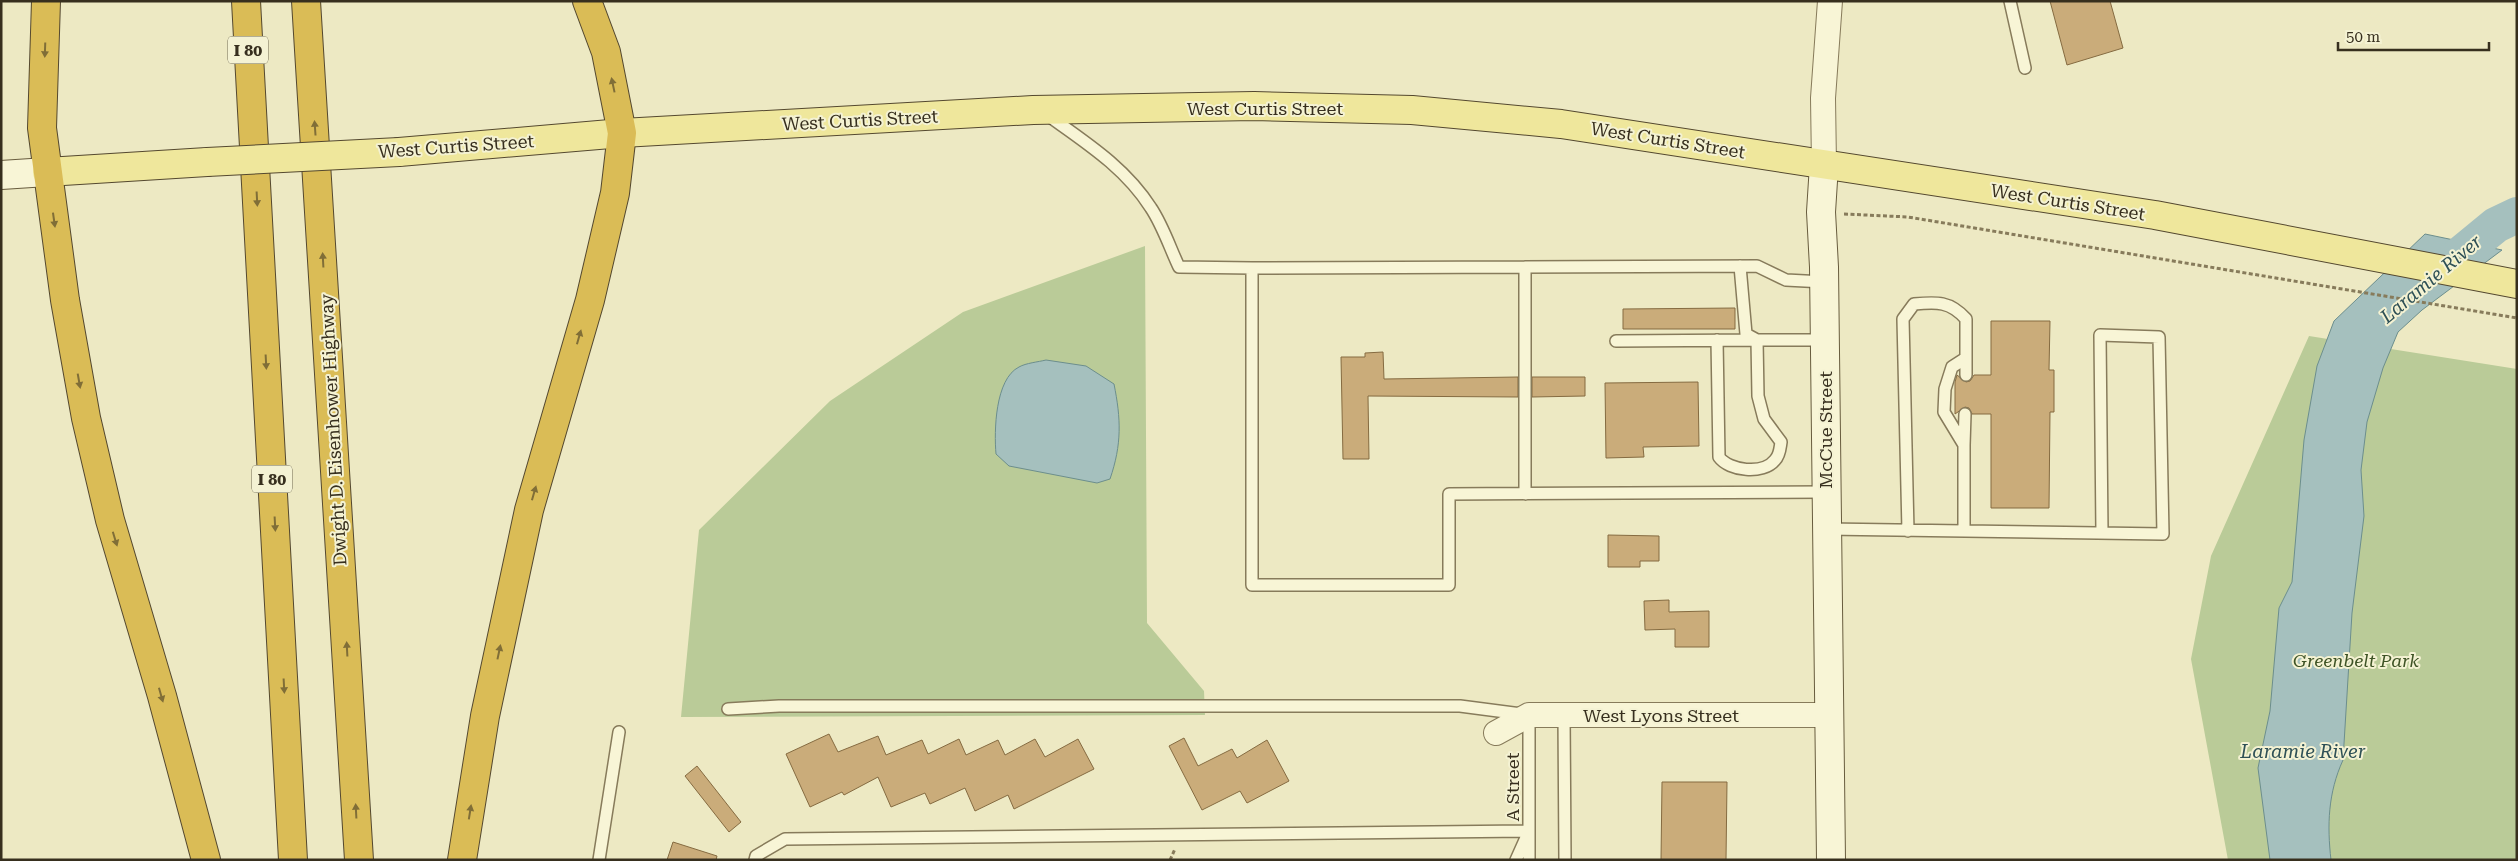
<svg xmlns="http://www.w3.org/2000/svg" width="2518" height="861" font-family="'Roboto Serif',serif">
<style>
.green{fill:#bacb98}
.water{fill:#a5c0be;stroke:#6c8e8d}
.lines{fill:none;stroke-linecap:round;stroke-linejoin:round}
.river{stroke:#a5c0be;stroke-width:36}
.building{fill:#caac7a;stroke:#856b41}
.service-casing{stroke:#877b5b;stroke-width:14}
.minor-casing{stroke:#877b5b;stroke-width:26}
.secondary-casing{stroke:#685c3e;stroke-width:30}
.primary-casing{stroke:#54482f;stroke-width:30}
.motorway-casing{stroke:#54482f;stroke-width:30}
.path{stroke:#877b5b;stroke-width:3;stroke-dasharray:4 2.5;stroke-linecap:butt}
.service{stroke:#f8f5d6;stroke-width:11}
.minor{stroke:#f8f5d6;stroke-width:24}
.secondary{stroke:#f8f5d6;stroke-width:28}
.primary{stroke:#efe79c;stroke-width:28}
.motorway{stroke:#dabc56;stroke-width:28}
.primary-bridge-casing{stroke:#54482f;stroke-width:30;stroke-linecap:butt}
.primary-bridge{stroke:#efe79c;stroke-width:28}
.oneway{fill:#806e37}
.labels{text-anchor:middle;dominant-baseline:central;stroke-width:4;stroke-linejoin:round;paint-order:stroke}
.shield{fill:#f4f2d3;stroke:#706a54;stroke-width:1}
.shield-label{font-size:16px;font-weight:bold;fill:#372f1e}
.street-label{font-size:18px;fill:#372f1e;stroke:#f4f2d3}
.park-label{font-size:18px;font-style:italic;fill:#3e5325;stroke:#f4f2d3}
.water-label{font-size:19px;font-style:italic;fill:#2e5056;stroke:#f4f2d3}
</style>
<rect width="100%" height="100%" fill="#ede9c3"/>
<path class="green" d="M1145,246L1147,623L1204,691L1205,715L681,717L699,530L830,401L963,312Z
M2309,336L2517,369V860H2228L2191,659L2211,556Z"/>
<path class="water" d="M2425,234L2502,250L2422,310L2398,332L2383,368L2367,422L2361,470L2364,516L2352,613L2343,760C2328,793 2327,825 2331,860H2270L2258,768L2270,711L2279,608L2292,582L2304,440L2317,366L2334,321Z
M1046,360L1086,366L1114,384C1121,419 1122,444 1110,479L1097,483L1009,466L996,454C994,431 995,379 1019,367C1026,363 1038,362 1046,360Z"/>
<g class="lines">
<path class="river" d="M2435,275L2496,225L2517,215"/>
</g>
<path class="building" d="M2050,1H2110L2123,48L2067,65Z
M1735,308V329H1623V309Z
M1991,321H2050L2049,370H2054V412H2050L2049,508H1991V414H1972L1969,408L1965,407L1955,414V382L1957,375L1966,382L1970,381L1974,375H1991Z
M1383,352L1384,379L1518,377V397L1368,396L1369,459H1343L1341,357H1365V353Z
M1532,377H1585V396L1532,397Z
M1698,382L1699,446L1643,447L1644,457L1606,458L1605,383Z
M1608,535L1659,536V561H1640V567H1608Z
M1669,600V612L1709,611V647H1675V629L1645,630L1644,601Z
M829,734L838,752L878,736L886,755L922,740L928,754L959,739L966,755L998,740L1005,755L1035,739L1045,757L1078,739L1094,769L1014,809L1008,795L975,811L965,788L930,804L925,793L891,807L878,777L844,795L842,792L810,807L786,754Z
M1184,738L1198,766L1232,749L1237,758L1267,740L1289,781L1247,803L1240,791L1202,810L1169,746Z
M697,766L741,822L729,832L685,776Z
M1662,782H1727L1726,860H1661Z
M673,842L717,856L716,860H667Z"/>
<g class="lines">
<g class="service-casing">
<path id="service" d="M2010,1L2025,68
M1046,114C1085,142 1125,167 1151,208C1163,226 1170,248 1179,267L1252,268V585H1449V494L1825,492
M1740,266L1746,334L1757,340H1824
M1525,267V494
M1252,268L1757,266L1786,280L1824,282
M1616,341L1757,340L1758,396L1764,419L1781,442C1780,448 1780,455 1775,460C1763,475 1729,471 1719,457L1717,340
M1966,358V375
M1964,445L1965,414
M1827,529L2163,534L2159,337L2100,335L2102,533
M1908,531L1903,319L1914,304C1937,302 1950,301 1966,319V358L1952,367L1945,389L1944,412L1964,445V531
M728,709L779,706H1460L1529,715V860
M1564,715L1565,860
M599,860L619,732
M755,860L756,856L785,839L1529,831L1516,860"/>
</g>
<g class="minor-casing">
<path id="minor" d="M1824,165L1823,98L1830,1
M1496,733L1529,715H1830"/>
</g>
<g class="secondary-casing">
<path id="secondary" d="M1824,165L1821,212L1824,267L1831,860
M1,175L47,172"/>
</g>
<g class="primary-casing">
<path id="primary" d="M399,152L622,133L1033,110L1254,106L1412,110L1561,124L2155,215L2517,284
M47,172L207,162"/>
</g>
<g class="motorway-casing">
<path id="motorway" d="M46,1L42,128L65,300L86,418L110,520L162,696L206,860
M246,1L293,860
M306,1L359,860
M462,860L485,716L529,510L590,300L615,193L622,133L606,52L587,1"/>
</g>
<path class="path" d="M1844,214L1908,217L2517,318
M1170,860L1175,849"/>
<use href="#service" class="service"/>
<use href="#minor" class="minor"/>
<use href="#secondary" class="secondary"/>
<use href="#primary" class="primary"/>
<use href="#motorway" class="motorway"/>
<g class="primary-bridge-casing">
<path id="primary-bridge" d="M207,162L399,152"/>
</g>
<use href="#primary-bridge" class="primary-bridge"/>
</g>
<defs><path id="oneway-solid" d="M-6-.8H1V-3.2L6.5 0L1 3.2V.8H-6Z" transform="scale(1.25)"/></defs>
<g class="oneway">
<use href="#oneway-solid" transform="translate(45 50) rotate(92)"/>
<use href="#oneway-solid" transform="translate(613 85) rotate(-102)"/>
<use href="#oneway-solid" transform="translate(315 128) rotate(-94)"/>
<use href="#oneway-solid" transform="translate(257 199) rotate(87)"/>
<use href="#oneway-solid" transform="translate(54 220) rotate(82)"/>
<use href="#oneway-solid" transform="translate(323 260) rotate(-93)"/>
<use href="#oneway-solid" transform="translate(579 337) rotate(-74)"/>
<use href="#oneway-solid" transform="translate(266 362) rotate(87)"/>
<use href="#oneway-solid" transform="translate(79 381) rotate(80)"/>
<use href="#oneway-solid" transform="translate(534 493) rotate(-74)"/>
<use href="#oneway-solid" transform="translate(275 524) rotate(87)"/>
<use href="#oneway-solid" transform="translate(115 539) rotate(73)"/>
<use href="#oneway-solid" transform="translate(347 649) rotate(-93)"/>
<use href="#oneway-solid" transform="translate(499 652) rotate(-78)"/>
<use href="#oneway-solid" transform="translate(284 686) rotate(87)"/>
<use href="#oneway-solid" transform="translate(161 695) rotate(74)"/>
<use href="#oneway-solid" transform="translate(356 811) rotate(-93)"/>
<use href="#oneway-solid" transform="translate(470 812) rotate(-81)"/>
</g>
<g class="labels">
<g class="shield">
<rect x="228" y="36.5" width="40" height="27" rx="4"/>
<rect x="252" y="465.5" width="40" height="27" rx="4"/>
</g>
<g class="shield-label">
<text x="248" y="50">I 80</text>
<text x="272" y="479">I 80</text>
</g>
<g class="street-label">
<text x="1265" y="108">West Curtis Street</text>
<text transform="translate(860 120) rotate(-3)">West Curtis Street</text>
<text transform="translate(1668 140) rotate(9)">West Curtis Street</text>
<text transform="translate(456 146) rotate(-4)">West Curtis Street</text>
<text transform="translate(2068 202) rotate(9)">West Curtis Street</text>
<text transform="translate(333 430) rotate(-93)">Dwight D. Eisenhower Highway</text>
<text transform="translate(1825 430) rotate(-90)">McCue Street</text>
<text x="1661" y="715">West Lyons Street</text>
<text transform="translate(1512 787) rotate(-90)">A Street</text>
</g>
<g class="park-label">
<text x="2356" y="660">Greenbelt Park</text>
</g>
<g class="water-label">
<text transform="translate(2431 279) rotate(-40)">Laramie River</text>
<text x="2303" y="751">Laramie River</text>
</g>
</g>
<rect width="2518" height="861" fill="none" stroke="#372f1e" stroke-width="5"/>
<path d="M2338 42v8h151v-8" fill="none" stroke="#372f1e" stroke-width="2.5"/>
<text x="2346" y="42" font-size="15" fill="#372f1e" stroke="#f4f2d3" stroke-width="4" paint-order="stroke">50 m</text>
</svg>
